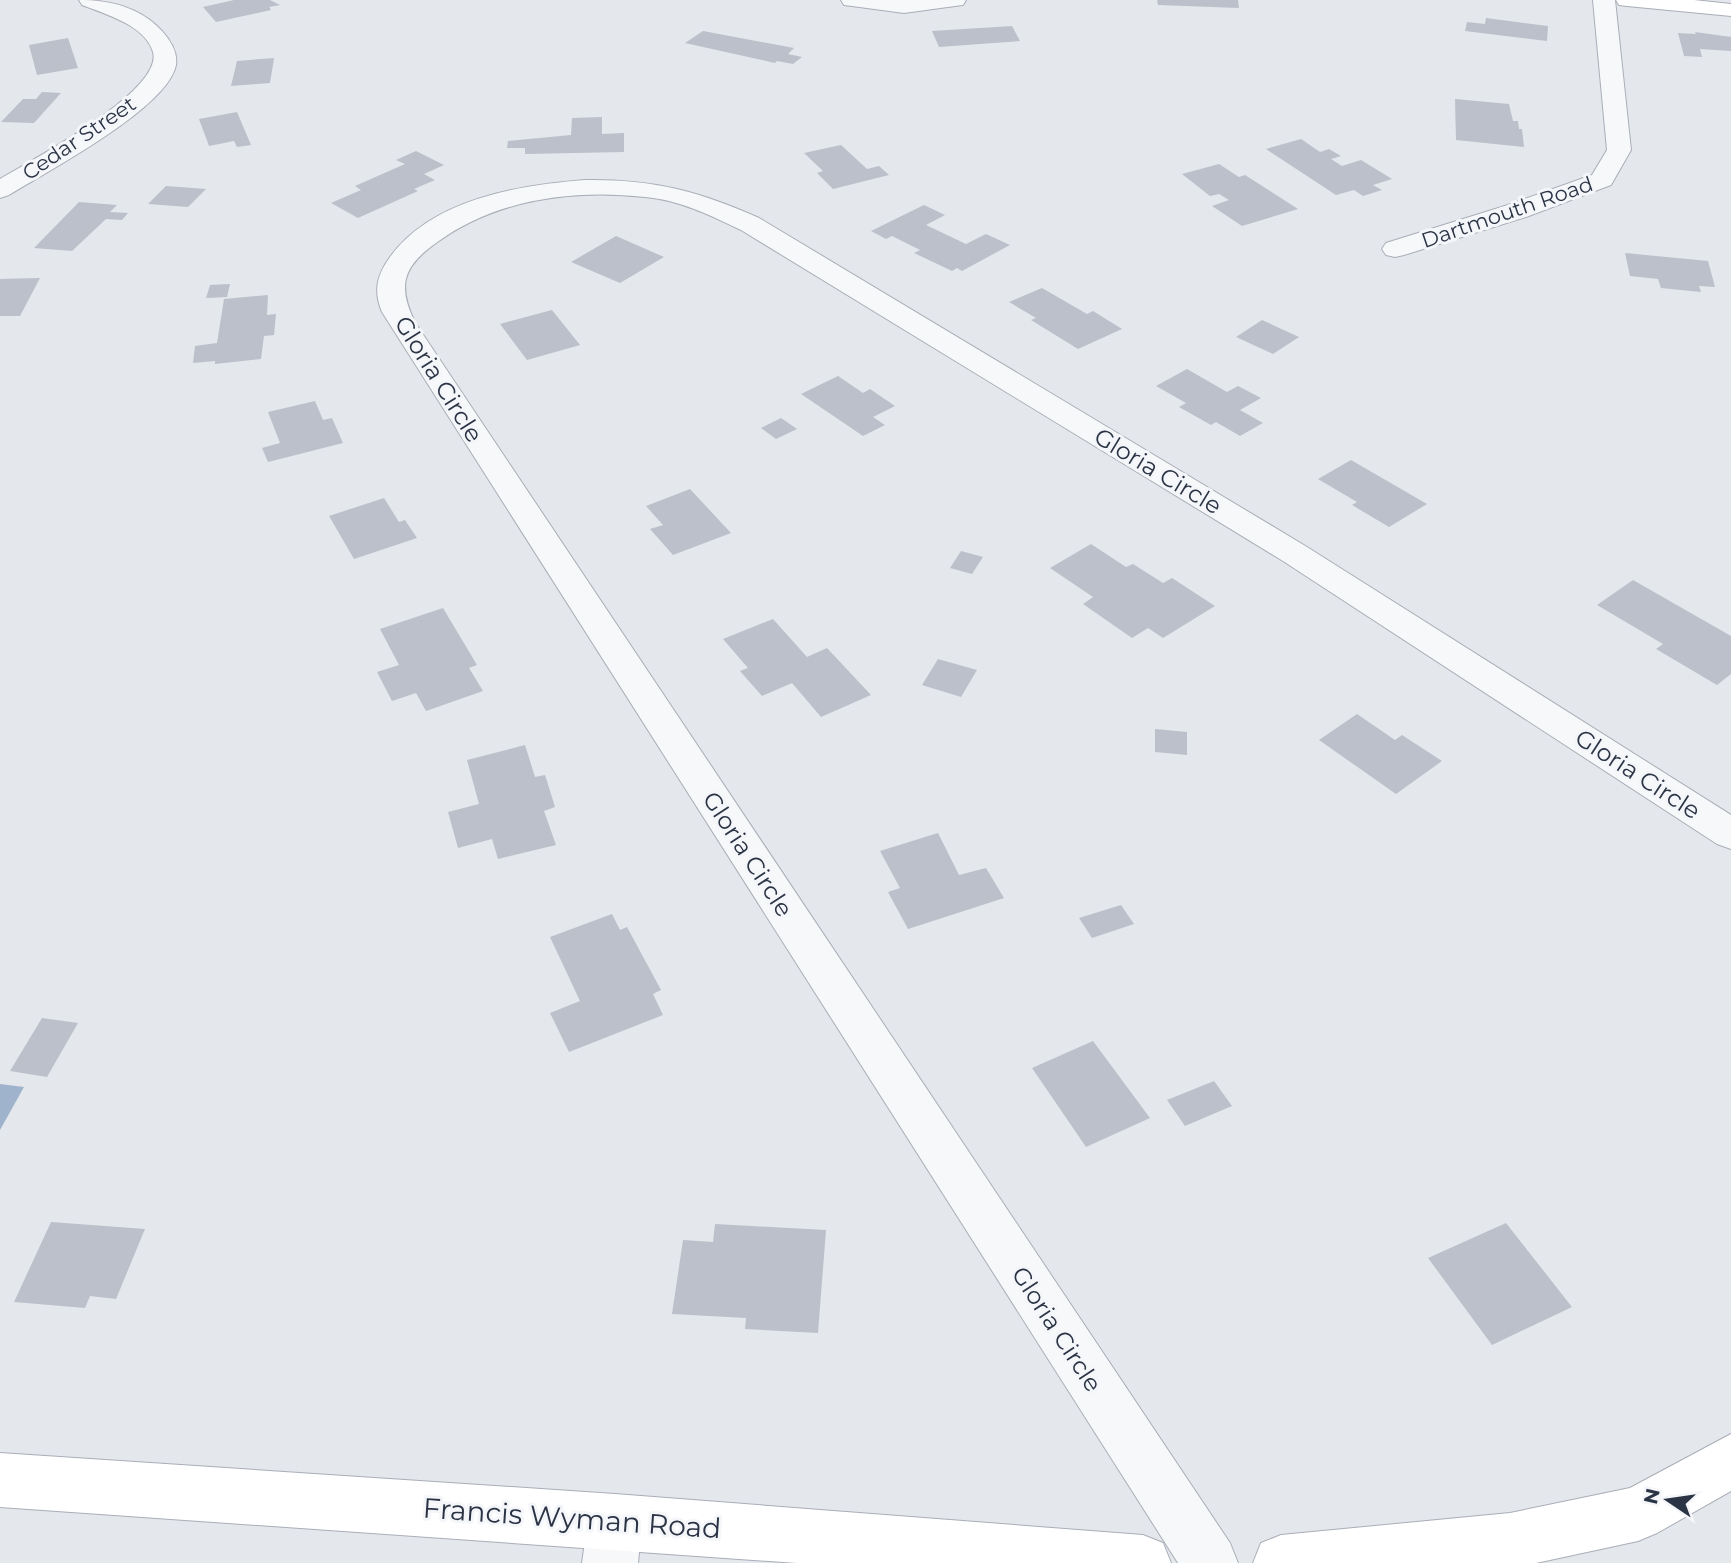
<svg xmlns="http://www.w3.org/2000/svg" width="1731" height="1563" font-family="Montserrat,sans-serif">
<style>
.water{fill:#9fb4cc}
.building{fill:#bbc0ca}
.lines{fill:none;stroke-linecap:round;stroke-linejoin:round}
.street-casing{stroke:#a9aeb7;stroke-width:2}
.secondary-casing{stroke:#a9aeb7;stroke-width:2}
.street{fill:#f7f8fa;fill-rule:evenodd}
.secondary{fill:#fff;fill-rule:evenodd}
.labels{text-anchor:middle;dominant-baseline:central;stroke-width:6;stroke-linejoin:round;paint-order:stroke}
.far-street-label{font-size:21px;fill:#2b3445;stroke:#f4f6f9}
.street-label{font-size:24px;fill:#2b3445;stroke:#f4f6f9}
.near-street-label{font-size:28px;fill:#2b3445;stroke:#f4f6f9}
</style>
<rect width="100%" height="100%" fill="#e4e7ec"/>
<path class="water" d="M0,1084L24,1087L0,1130Z"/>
<path class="building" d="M234,0H270L280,5L269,7L271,10L216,22L203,7Z
M1157,0H1238L1239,8L1158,5Z
M1486,18L1548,26L1547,41L1465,31L1467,22L1485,24Z
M1012,26L1020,41L939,47L932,31Z
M703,31L794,48L788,54L802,57L793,64L777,61L775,63L685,43Z
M1695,32L1731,37V51L1700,49L1702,57L1684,56L1678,33L1696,34Z
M68,38L78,68L37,75L29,45Z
M274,58L270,83L231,86L237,61Z
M42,92L61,93L34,123L1,122L23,99H36Z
M1455,99L1509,104L1513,121H1518L1519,129H1522L1524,147L1456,140Z
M237,112L251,145L237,147L234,141L209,146L199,119Z
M602,117V134L624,133V152L525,154V148H507L508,141L571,135L572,118Z
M1301,139L1320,152L1329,149L1341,156L1331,159L1342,166L1361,160L1392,179L1373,185L1382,190L1363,196L1354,190L1336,195L1266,149Z
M841,145L867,169L879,166L889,175L833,189L817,173L823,171L804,153Z
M416,151L444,165L424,174L435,180L414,189L418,191L358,218L331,203L361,190L355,186L405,164L396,160Z
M1219,164L1239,177L1245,175L1298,209L1242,226L1212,206L1229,200L1219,194L1210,196L1182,174Z
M166,186L206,189L188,207L148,204Z
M79,202L117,205L110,212L128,213L122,220L106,219L72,251L34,248Z
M924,205L945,215L926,225L966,244L986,234L1010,245L962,271L957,268L952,271L914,253L920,250L892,236L886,239L871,231Z
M616,236L664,257L620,283L571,262Z
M1625,253L1708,261L1715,287L1699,286L1701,292L1661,288L1658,279L1630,276Z
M40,278L20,316H0V279Z
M230,284L227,297L206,298L210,285Z
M1042,288L1087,314L1093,311L1122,329L1078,349L1031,320L1036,318L1009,302Z
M268,295L267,315L276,314L274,335L264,336L261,359L215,364V361L193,363L195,346L217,343L224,299Z
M552,310L580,345L527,360L500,324Z
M1262,320L1299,337L1273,354L1236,337Z
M1187,369L1227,392L1238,386L1261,398L1240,410L1263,423L1240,436L1216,422L1211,425L1179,407L1186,403L1156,386Z
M838,376L863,393L870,389L895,406L873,417L885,425L863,436L801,394Z
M315,401L323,420L332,418L343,443L268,462L262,448L280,443L268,412Z
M781,418L797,429L776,439L761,428Z
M1351,460L1427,504L1389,527L1352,505L1357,502L1318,479Z
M690,489L731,533L673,555L650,529L663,525L646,506Z
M384,498L399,522L405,520L417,538L354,559L329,516Z
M1091,544L1126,567L1133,564L1163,583L1172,578L1215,606L1163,638L1148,628L1132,638L1083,604L1093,597L1050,568Z
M961,551L983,557L972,574L950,568Z
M1633,580L1731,636V674L1717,685L1656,649L1663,644L1597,605Z
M443,608L477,665L469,668L483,691L426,711L416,693L392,701L377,672L399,665L380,629Z
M773,619L807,657L827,648L871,695L821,717L792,683L762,696L740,671L748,668L723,639Z
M938,659L977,670L961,697L922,685Z
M1357,714L1395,740L1402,735L1442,761L1396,794L1319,740Z
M1155,729L1187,732V755L1155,752Z
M525,745L535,777L545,775L555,807L544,811L556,845L498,859L492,839L458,848L448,812L479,804L467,760Z
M938,833L959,875L986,868L1004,898L908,929L888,892L900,888L880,851Z
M1121,905L1134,924L1092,938L1079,918Z
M612,914L620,930L627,927L661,990L653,994L663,1015L569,1052L550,1013L580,1001L550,937Z
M42,1018L78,1023L47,1077L10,1071Z
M1093,1041L1150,1118L1086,1147L1032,1068Z
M1214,1081L1232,1106L1185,1126L1167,1100Z
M51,1222L145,1229L116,1299L90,1296L85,1308L14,1302Z
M1506,1223L1572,1307L1492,1345L1428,1258Z
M715,1224L826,1230L818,1333L745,1329L746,1318L672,1314L683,1240L713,1242Z"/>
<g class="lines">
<g class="street-casing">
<path id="street" d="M79,0C110,0 140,7 162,31C170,40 178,52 176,65C168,108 46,172 9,195L0,198V179C30,161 164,91 153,52C145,25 105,14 82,5Z
M841,0H966L963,5L955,6L904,13L852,6L844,5Z
M1593,0H1615L1631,150L1611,185L1526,217L1404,255L1395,257L1386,255L1382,249L1386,243L1508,205L1592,175L1607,150Z
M585,180C652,179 699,191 759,218L1307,547L1731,815V849L1717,844L1283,561L741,230C710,215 679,200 645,197C573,189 496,199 436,243C402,267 397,287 416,324L1230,1543L1238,1563H1178L382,312C373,291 377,275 390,257C432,199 519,185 585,180Z
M615,1494L634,1502L642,1521L638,1563H582L588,1521L596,1502Z"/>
</g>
<g class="secondary-casing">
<path id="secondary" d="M1616,0H1694L1731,4V16L1627,6L1619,5Z
M1731,1434V1491L1657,1533L1638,1541L1536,1563H1253L1261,1543L1281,1535L1510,1513L1630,1488Z
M0,1453L615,1494L1143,1535L1163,1543L1171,1563H797L0,1507Z"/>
</g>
<use href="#street" class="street"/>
<use href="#secondary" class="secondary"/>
</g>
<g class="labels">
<g class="far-street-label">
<text transform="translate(79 138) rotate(-34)">Cedar Street</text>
<text transform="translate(1507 212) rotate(-19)">Dartmouth Road</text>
</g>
<g class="street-label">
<text transform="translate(439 379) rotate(58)">Gloria Circle</text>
<text transform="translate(1158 471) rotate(31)">Gloria Circle</text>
<text transform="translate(1638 774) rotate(33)">Gloria Circle</text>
<text transform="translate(748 854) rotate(57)">Gloria Circle</text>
<text transform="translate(1057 1329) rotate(57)">Gloria Circle</text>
</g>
<g class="near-street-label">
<text transform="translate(572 1518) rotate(4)">Francis Wyman Road</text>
</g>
</g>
<g transform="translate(1668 1500) rotate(283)" stroke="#f4f6f9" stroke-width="5" paint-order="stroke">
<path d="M0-5L12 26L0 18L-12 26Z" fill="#2b3445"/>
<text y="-10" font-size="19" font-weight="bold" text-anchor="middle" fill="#2b3445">N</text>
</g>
</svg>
